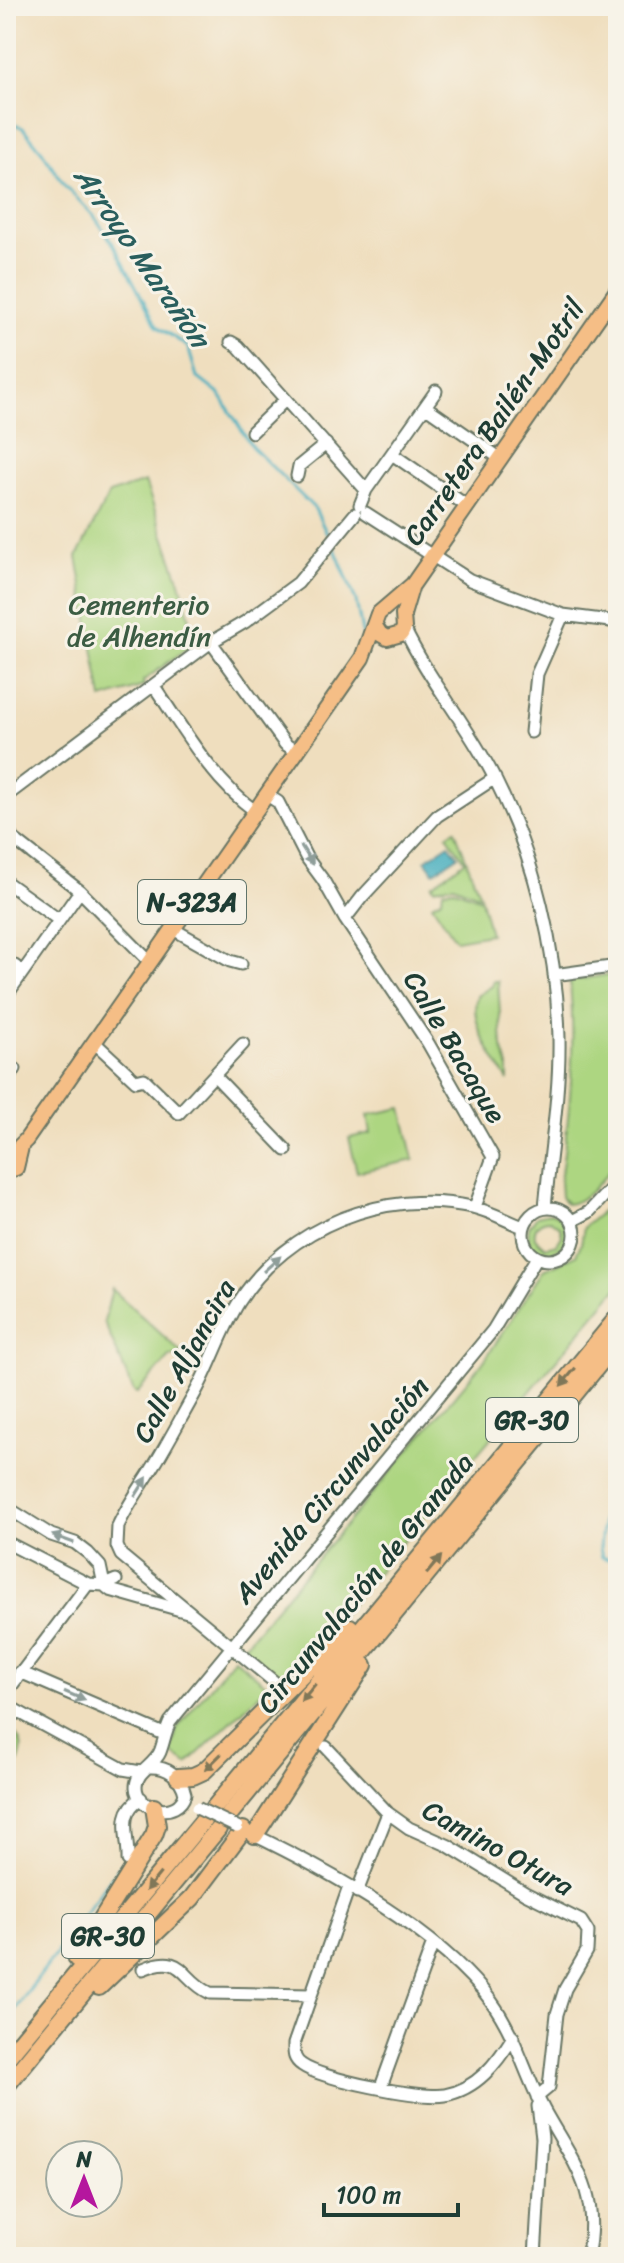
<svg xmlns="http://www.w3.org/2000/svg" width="624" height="2263" font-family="Sriracha,sans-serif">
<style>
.green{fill:#add681;stroke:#668a5a;stroke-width:2;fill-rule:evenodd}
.water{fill:#3facbd;stroke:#2f7478;stroke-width:2}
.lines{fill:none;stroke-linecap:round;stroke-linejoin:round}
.stream{stroke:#3facbd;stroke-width:3}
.minor-casing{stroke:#687564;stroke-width:15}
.major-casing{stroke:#687564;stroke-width:18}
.highway-casing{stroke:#687564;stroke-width:20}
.minor{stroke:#fff;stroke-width:11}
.major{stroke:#f5be86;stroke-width:14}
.highway{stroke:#f5be86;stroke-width:16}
.minor-bridge-casing{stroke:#687564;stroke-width:15;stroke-linecap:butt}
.minor-bridge{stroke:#fff;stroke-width:11}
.oneway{fill:#8f9e9a}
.oneway2{fill:#7f7759}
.labels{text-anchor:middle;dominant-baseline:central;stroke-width:6;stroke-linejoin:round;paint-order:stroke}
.shield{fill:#f7f3e8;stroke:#60746a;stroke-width:2}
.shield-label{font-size:26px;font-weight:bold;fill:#1f3d34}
.street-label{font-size:28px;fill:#1f3d34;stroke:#f7f3e8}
.park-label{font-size:28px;fill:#3b5c43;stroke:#f7f3e8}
.water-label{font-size:30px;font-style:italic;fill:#295e5d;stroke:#f7f3e8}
</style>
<rect width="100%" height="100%" fill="#f7f3e8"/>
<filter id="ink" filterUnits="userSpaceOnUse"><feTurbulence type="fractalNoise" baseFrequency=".0125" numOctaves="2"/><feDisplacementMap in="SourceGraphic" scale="16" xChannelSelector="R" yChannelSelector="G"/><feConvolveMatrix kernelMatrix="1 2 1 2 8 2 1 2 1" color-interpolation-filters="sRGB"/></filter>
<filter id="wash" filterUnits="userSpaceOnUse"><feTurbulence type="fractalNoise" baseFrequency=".006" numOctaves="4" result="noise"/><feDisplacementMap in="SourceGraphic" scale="32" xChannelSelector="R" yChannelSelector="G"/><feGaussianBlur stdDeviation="1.8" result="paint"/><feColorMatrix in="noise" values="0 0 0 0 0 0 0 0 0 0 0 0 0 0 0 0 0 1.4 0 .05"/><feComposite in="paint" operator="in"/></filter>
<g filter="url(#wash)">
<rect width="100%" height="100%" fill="#efdebe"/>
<path class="green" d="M145,482L180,582L196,642L143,681L144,686L102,699L77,557L109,494Z
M455,830L480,896L454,885L434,888L432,885L465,861L447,835Z
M455,889L481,899L490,934L456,940L432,904L442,899L443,890Z
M618,973V1160C605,1175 588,1202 567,1204L561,1197L560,1181C570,1114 576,1049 570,981Z
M494,981H498L502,1047L508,1066V1081C495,1057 468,1025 477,996L492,986Z
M402,1108L414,1160L357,1172L349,1138L371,1133L368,1115Z
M618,1198V1287L318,1643L279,1680L242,1648L484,1361L544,1270L576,1255L581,1244L584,1227Z
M550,1213C608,1230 521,1286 529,1227L537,1216ZM550,1220L560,1227L562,1236L557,1244L545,1247L535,1238C533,1227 539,1220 550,1220Z
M112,1289L183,1354L170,1357L137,1393L134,1392L104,1322Z
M234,1658L266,1684L264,1690L187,1764L171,1753L177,1728Z
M6,1725C28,1744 23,1749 14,1774L6,1772Z"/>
<path class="water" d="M449,844L458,856L434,872L425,860Z"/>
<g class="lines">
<path class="stream" d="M6,120L23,128L42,151L65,186L94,216L114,245L157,326L188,347L197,377L220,395L252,447L315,509L327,534
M335,549L356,601L363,637
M618,1454L607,1480L600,1548L602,1557L618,1562
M6,2022L122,1863"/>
</g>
</g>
<g filter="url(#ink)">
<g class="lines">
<g class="minor-casing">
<path id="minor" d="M231,342L238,346L366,490
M426,407L501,459
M252,432L285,400
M392,454L467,506
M297,476L299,466L326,444
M360,505L366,490L436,391
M366,513L470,580L563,615L618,622
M404,628C429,681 469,726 495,779C535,859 557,949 559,1038C560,1095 550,1151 545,1208
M211,642L285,744L297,752
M154,686C184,730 212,780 255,811
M531,732L537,674L563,615
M267,795L278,802L306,857L323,880L345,919L428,1043L493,1157L475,1207
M6,796L211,642L245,622L298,583L355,514
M6,833L80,891L150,962
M6,882L59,920
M345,919L362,897L437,816L495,778
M173,929L230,961L241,964
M6,960L23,972
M554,975L618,966
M6,996L80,891
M94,1042L136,1081L144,1079L179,1113L243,1044
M215,1076L286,1150
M6,1080L15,1069
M523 1234a26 26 0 1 1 52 0a26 26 0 1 1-52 0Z
M572,1221L589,1212L618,1181
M6,1507L51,1535L75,1543L88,1553L100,1566L104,1585L110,1590L191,1613L278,1685
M6,1542L88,1584
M191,1613L121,1555L117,1546L118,1526C128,1504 143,1484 155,1464C169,1441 181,1418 194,1395C211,1365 221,1331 239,1302C287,1226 386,1188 472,1207C490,1211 507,1221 523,1227
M20,1672L164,1734
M6,1693L88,1584L104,1585L116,1580
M6,1705L123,1769L141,1772
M326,1747L388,1813L409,1828L447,1845L525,1893L581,1921L588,1932L587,1951L565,1989L557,2014L549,2087L537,2097
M149,1767C167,1766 181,1776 185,1794C178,1820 137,1811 136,1787C136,1771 154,1766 160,1752C164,1742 165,1732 170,1722L493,1330L537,1257
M248,1832C325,1869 441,1932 491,2001C516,2035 525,2075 544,2110C574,2164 601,2192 587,2257
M128,1860C129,1836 116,1814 141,1798
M349,1887L294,2044C294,2053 293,2059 302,2065C321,2079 421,2099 445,2095C477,2089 497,2063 513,2037
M357,1892L388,1813
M143,1969C184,1951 180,1979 210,1993L311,1995
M381,2087L433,1943
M535,2257L542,2138L538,2106"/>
</g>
<g class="major-casing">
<path id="major" d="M375,626L380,634L387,638L401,634L404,628L403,615L411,588
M11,1155L26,1140L362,658L378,614L413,584L618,289
M6,1171L16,1168L21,1147"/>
</g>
<g class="highway-casing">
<path id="highway" d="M178,1777L193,1776L204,1771L350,1627
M214,1808L618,1317
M229,1815L618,1341
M255,1835L364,1665
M77,1959L154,1835L157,1826L154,1807
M99,1987L192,1898L243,1830
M6,2059L203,1821
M6,2086L218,1829"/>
</g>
<use href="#minor" class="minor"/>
<use href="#major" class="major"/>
<use href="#highway" class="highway"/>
<g class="minor-bridge-casing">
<path id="minor-bridge" d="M197,1808L237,1827"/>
</g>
<use href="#minor-bridge" class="minor-bridge"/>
</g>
<defs><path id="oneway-solid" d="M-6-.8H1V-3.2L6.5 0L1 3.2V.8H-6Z" transform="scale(2)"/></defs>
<g class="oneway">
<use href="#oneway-solid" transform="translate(307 855) rotate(58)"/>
<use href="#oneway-solid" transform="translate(272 1264) rotate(-42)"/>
<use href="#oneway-solid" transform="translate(141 1487) rotate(-58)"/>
<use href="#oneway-solid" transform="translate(63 1539) rotate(-160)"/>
<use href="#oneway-solid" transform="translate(75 1696) rotate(23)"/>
</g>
<g class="oneway2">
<use href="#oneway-solid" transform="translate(568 1377) rotate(130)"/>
<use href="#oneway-solid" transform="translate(434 1565) rotate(-50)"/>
<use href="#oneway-solid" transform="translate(308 1693) rotate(129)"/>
<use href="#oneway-solid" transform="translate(213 1762) rotate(135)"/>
<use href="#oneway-solid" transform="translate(153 1882) rotate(129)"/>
</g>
</g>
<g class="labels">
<g class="shield">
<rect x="138" y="880" width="108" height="44" rx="6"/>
<rect x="486" y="1398" width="92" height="44" rx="6"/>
<rect x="62" y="1914" width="92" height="44" rx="6"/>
</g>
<g class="shield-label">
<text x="192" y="902">N-323A</text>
<text x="532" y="1420">GR-30</text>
<text x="108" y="1936">GR-30</text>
</g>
<g class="street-label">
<text transform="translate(494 422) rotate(-55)">Carretera Bailén-Motril</text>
<text transform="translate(455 1047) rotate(59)">Calle Bacaque</text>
<text transform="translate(184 1361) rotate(-61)">Calle Aljancira</text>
<text transform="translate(331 1490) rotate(-50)">Avenida Circunvalación</text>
<text transform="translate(365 1583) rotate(-51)">Circunvalación de Granada</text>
<text transform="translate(498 1848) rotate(29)">Camino Otura</text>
</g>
<g class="park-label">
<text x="139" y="604">Cementerio<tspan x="139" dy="32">de Alhendín</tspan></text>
</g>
<g class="water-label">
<text transform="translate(142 257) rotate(55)">Arroyo Marañón</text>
</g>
</g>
<rect width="624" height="2263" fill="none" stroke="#f7f3e8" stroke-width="32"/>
<g transform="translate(84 2179)"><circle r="38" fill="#f7f3e8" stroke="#a1aaa0" stroke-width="2"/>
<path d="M0-6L14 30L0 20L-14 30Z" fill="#b5179e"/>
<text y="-12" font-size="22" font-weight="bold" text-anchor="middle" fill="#1f3d34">N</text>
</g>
<path d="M324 2203v12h134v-12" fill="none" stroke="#1f3d34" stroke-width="4"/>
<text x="336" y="2203" font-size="24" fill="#1f3d34" stroke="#f7f3e8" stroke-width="6" paint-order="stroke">100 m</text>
</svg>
